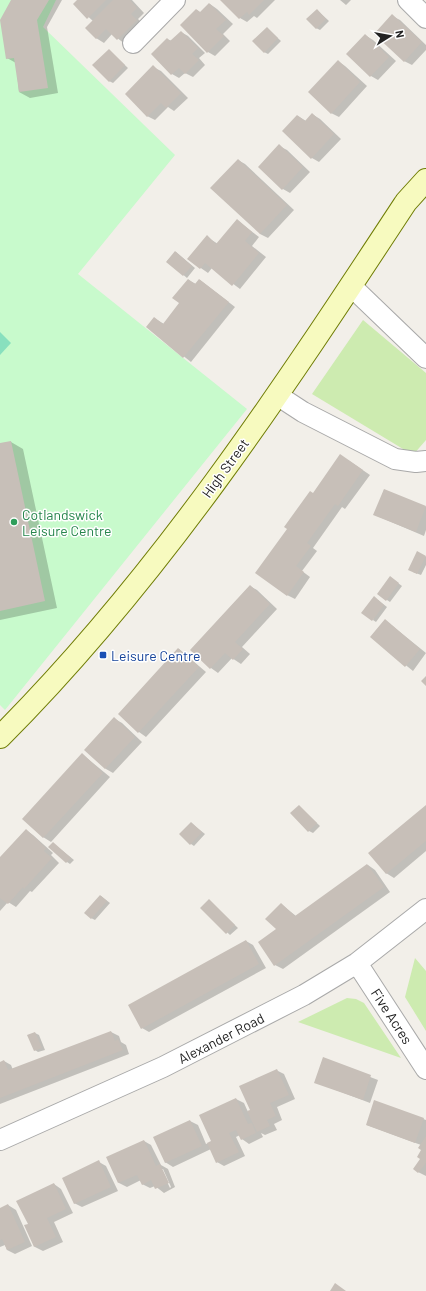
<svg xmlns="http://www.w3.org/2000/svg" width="426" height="1291" font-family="Barlow,sans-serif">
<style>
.grass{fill:#cdebb0}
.park{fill:#c8facc}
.pitch{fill:#88e0be}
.shadow{fill:#0003;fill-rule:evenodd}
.building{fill:#c7bfb8}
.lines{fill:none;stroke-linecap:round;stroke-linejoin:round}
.street-casing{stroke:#a9a9a9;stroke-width:22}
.secondary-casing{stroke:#707d05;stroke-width:24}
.street{stroke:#fff;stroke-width:20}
.secondary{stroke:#f7fabf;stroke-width:22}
.leisure-dot{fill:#2e9e5b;stroke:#fff;stroke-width:1.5}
.transit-dot{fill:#1a4fb4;stroke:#fff;stroke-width:1.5}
.labels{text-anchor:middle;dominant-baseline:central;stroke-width:3;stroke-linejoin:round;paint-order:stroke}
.street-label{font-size:14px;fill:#222;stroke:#fff}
.leisure-label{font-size:14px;fill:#27864d;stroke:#fff;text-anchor:start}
.transit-label{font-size:14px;fill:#164399;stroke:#fff;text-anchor:start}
</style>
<rect width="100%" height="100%" fill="#f2efe9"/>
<path class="grass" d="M363,320L426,373V440L413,455L312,394Z
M415,958L426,971V1031L405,997Z
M347,998L356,999L364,1003L401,1058L298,1022Z"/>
<path class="park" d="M0,0H56L43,27L175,155L78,274L247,409L5,710L0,705Z"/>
<path class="pitch" d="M0,332L11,343L0,355Z"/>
<path class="shadow" d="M12,0H62L47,27L58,93L30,98L19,92L16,63L7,58Z
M78,0H132L144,13L138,19L144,25L125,44L112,34L104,43L96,38L93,21L74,4Z
M222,0H275L257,18L254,16L247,22L240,18Z
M340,0H351L346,5Z
M210,4L217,9L233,24L223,34L230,41L215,56L208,52L197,10L201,13Z
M317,10L329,21L320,30L316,28Z
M392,16L400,20L426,45V50L412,65L404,61Z
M267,28L281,41L268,54L264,52Z
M181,32L188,36L205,53L199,58L205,65L193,77L185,73L179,78L172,74L167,39L172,41Z
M365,35L373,40L396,61L378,80L371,76Z
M109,50L128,68L113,83L109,81Z
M338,61L345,66L367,86L339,117L331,113Z
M153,67L161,71L188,98L174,111L168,107L155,120L147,116Z
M312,114L320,119L341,139L319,162L312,158L298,116L306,121Z
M279,146L287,150L310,172L290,193L283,189L259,167Z
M238,160L245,164L294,210L268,238L260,234Z
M237,220L259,237L252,246L266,257L240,289L212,268L208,273L188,259L207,237L218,244Z
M176,252L195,268L187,278L167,261Z
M188,280L196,284L200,280L235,307L191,362L147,327L154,318L164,324L181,303Z
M11,442L23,449L57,608L0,620V444Z
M348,460L370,475L345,509L342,507L313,548L317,551L302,571L310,577L295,599L287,595L288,528L313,494Z
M384,490L426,507V530L424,536L375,515Z
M417,553L426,557V565L421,575L413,572Z
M394,580L402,586L390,602L378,594Z
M250,586L257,590L277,609L242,647L250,654L241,664L232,658L218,673L211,668L191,650Z
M378,600L387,607L376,622L373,620Z
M385,620L426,653L413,671L371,637Z
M179,649L206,672L146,737L139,732L119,714Z
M115,719L122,723L142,742L113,773L106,769L86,750Z
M82,754L110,777L51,842L43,837Z
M299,806L320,826L313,833L309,831Z
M426,806V851L394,878L386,873Z
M191,823L205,834L194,846L191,844Z
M26,830L33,835L53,853L51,855L59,863L32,892L30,891L16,907L8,902L0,911V859Z
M53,843L74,860L70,864L67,862Z
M368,865L375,870L390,892L283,969L275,965L281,904L296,916Z
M101,896L110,903L95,920L91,918Z
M209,900L238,928L230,935L202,908Z
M246,941L253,945L266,968L149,1032L142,1028Z
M111,1032L119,1036L121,1042L126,1045L129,1054L0,1104V1063L4,1061L11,1065L13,1070Z
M35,1033L39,1035L45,1050L38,1052L35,1050L29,1035Z
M323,1059L378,1080L370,1103L315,1082Z
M276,1070L284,1074L295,1099L277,1107L282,1120L274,1124L277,1130L265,1135L261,1133L263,1137L249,1144L242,1139L240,1135L236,1137L245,1156L224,1166L217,1162L211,1149L173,1167L165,1162L190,1121L198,1125L206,1144L212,1142L236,1099L244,1103L248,1112L252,1110Z
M375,1102L426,1120V1176L418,1172L422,1150L421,1145L367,1125Z
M144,1141L151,1145L161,1165L168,1169L175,1187L164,1193L155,1186L150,1188L142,1184L141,1180L127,1187L119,1183L108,1158ZM161,1169H163L171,1187L170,1188Z
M99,1162L106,1166L118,1191L82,1207L74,1203Z
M54,1184L61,1189L73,1213L54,1222L63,1242L43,1251L35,1247L26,1226L29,1225Z
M8,1205L16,1210L32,1246L15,1254L7,1250L5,1245L0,1247V1209Z"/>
<path class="building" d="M11,0H49L37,20L48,88L19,92L14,58L6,59L0,20Z
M77,0H106L87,19L73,4Z
M113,0H130L137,8L131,14L137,20L117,40L106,29L96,39L85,28Z
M220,0H264L249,15L247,12L239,19Z
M209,3L226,20L216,29L224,36L207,53L180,25L196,9L200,12Z
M317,9L326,19L316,29L306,19Z
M392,14L422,42L404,62L374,34Z
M267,27L278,38L264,53L252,41Z
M181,31L198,48L192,54L199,60L185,74L179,68L171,75L151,54L167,38L170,41Z
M365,34L389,57L370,77L346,54Z
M109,49L125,65L109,82L92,65Z
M338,60L360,82L331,114L308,92Z
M153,65L181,93L166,108L161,103L147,117L125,94Z
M312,113L334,134L311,159L282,131L297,115L305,121Z
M279,144L303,167L282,190L258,167Z
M238,159L287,205L260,234L210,188Z
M237,219L252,232L245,241L259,253L232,286L205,263L200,269L187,259L207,235L216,244Z
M175,251L192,266L183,276L166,262Z
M188,279L195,284L199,279L229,302L183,358L146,327L154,317L163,324L179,303L172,298Z
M11,441L45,601L0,611V443Z
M340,454L363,470L338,506L335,504L307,543L311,546L296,566L304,572L287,596L255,573L287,529L284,527L310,491L313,493Z
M384,489L426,506L416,532L373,515Z
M417,551L426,556L417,574L408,570Z
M390,576L399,583L386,601L377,594Z
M250,585L270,604L235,642L243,649L233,660L225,653L210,669L190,650Z
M374,596L384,605L372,621L361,613Z
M385,619L420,649L405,667L370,637Z
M178,648L199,667L138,733L118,714Z
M426,676V686L421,681Z
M114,717L135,737L105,769L84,750Z
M82,753L103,773L43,838L22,819Z
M299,805L317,823L308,832L290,813Z
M426,805V841L386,874L368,853Z
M191,822L202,832L190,845L179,834Z
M26,829L46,848L44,851L52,858L24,889L23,887L8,904L0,898V857Z
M53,842L71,858L66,863L48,847Z
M367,864L384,887L274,966L258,942L276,929L265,919L281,903L295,916Z
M100,895L107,901L91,919L84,913Z
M209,899L235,925L226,934L200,908Z
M246,940L259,964L141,1029L128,1005Z
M111,1031L115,1041L118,1039L123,1050L0,1098V1062L4,1060L8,1070Z
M35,1032L42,1048L34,1051L27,1035Z
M323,1057L371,1075L363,1100L314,1083Z
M277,1069L289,1095L270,1103L276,1116L267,1120L270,1126L257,1132L247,1111L250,1110L239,1086Z
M236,1098L248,1124L252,1123L256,1133L241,1140L236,1130L229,1133L239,1152L216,1163L207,1143L211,1141L199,1115Z
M374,1100L424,1118L415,1143L366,1125Z
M190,1120L202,1146L165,1163L153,1137Z
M426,1136V1163L418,1173L413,1169L420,1159L417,1157L421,1150L418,1148Z
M144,1140L156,1166L160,1164L169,1183L155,1189L151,1180L142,1185L137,1175L118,1183L106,1157Z
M99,1160L111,1187L74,1204L62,1178Z
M54,1183L66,1209L47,1218L56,1237L34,1247L24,1225L28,1224L16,1201Z
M8,1204L25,1242L7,1250L2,1239L0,1240V1208Z
M335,1283L346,1291H330Z"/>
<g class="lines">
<g class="street-casing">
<path id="street" d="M408,0L426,18
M133,43L175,0
M351,286L426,358
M277,395L303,412L395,459L416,462L426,461
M357,963L426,1069
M0,1140L163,1067L304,995L357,963L426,909"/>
</g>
<g class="secondary-casing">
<path id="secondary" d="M0,737C159,578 283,389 406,202L426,180"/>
</g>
<use href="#street" class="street"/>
<use href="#secondary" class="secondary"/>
</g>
<circle class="leisure-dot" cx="14" cy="522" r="4"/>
<rect class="transit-dot" x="99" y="651" width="8" height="8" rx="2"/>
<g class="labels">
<g class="street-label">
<text transform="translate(225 468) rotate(-54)">High Street</text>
<text transform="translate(392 1016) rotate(57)">Five Acres</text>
<text transform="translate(221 1038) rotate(-27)">Alexander Road</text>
</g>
<g class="leisure-label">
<text x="22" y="514">Cotlandswick<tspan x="22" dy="16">Leisure Centre</tspan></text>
</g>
<g class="transit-label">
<text x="111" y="655">Leisure Centre</text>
</g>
</g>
<g transform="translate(390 36) rotate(79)" stroke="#ffffff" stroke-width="3" paint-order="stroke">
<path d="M0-3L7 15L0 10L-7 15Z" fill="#222222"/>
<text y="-6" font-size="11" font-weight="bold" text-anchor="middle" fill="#222222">N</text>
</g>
</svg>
